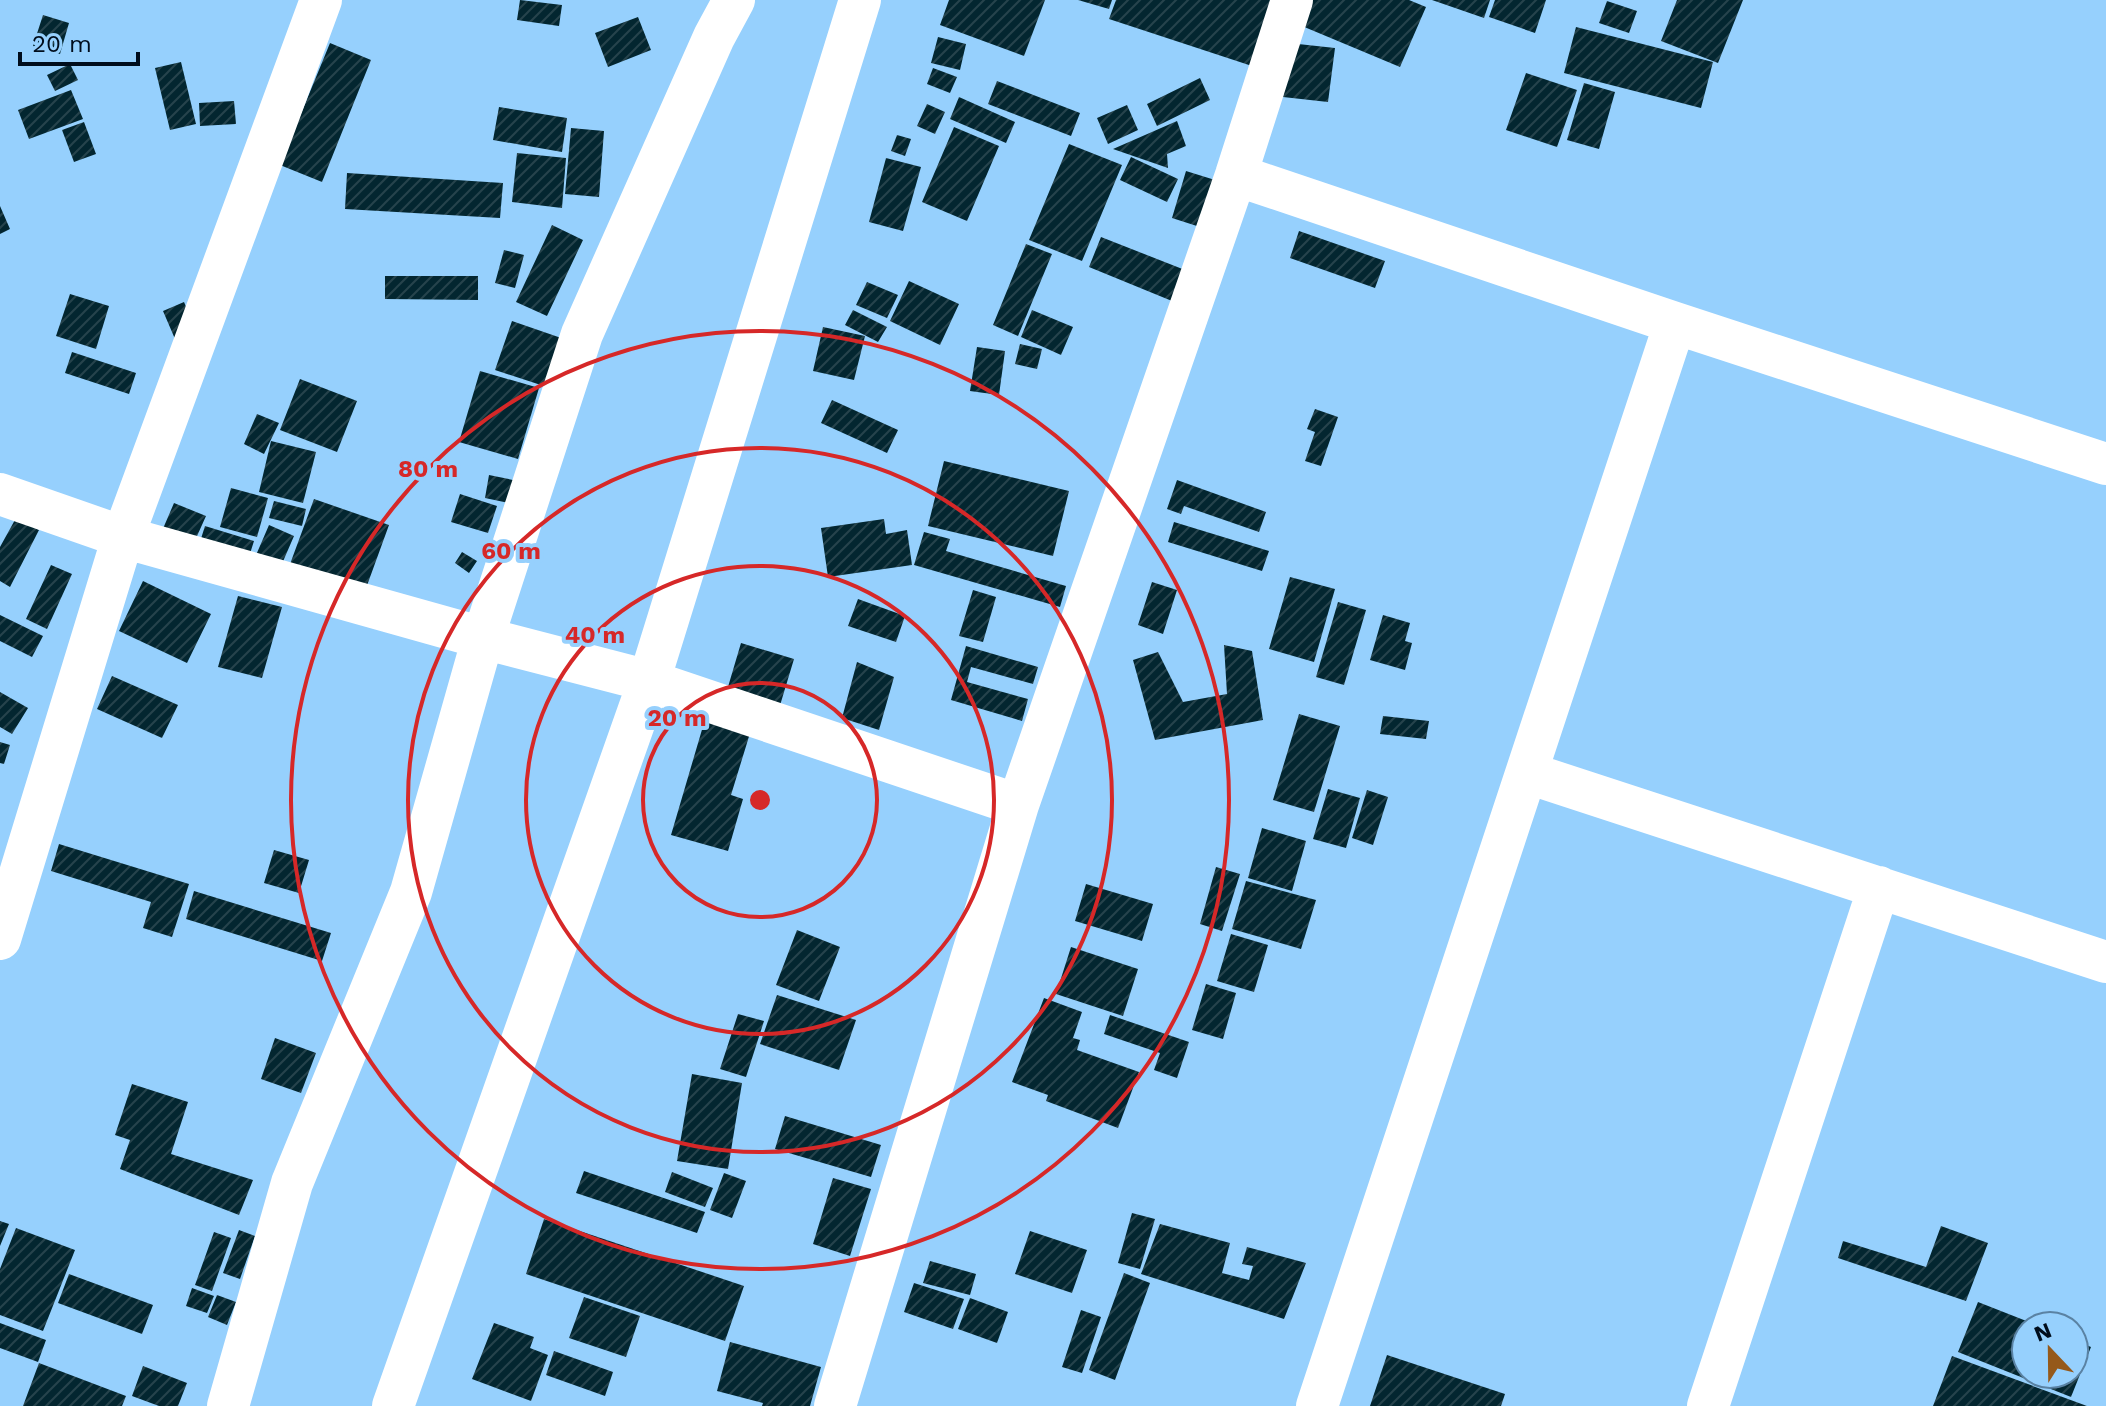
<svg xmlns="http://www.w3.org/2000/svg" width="2106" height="1406" font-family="'Work Sans',sans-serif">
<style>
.building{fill:url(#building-hatch)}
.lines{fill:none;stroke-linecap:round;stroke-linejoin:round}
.minor{stroke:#fff;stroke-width:42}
.ring{fill:none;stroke:#d62828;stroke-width:4}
.centre{fill:#d62828;stroke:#96d0fd;stroke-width:4}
.ring-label{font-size:24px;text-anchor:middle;font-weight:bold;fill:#d62828;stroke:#96d0fd;stroke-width:8;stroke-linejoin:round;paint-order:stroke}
</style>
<defs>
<pattern id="building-hatch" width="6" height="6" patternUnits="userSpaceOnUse" patternTransform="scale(2)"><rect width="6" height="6" fill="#032630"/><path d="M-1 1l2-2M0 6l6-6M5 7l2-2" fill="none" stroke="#26434c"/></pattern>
</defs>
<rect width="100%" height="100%" fill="#96d0fd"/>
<path class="building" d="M520,0L562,5L559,26L517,20Z
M949,0H1045L1024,56L940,25Z
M1078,0H1112L1109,9Z
M1116,0H1274L1252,66L1109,19Z
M1299,0H1409L1426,7L1400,67L1290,21Z
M1432,0H1490L1484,18Z
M1495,0H1546L1535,33L1489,17Z
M1677,0H1743L1718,63L1661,41Z
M1607,1L1637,11L1629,33L1599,23Z
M43,15L69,23L60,54L33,46Z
M638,17L651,50L608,67L595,33Z
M1576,27L1713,62L1701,108L1564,73Z
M938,37L966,44L960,70L931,63Z
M330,43L371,60L322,182L280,165Z
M1289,43L1335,48L1328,102L1283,97Z
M181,62L196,124L170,130L155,68Z
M70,64L78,80L55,91L47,75Z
M933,68L957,77L950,93L927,84Z
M1526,73L1577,90L1557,147L1506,130Z
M1200,78L1210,100L1157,126L1147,104Z
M997,81L1080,113L1071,136L988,104Z
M1584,83L1615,92L1599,149L1567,140Z
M71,90L83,119L29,139L18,110Z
M959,97L1015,122L1006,143L950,119Z
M234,101L236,124L200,126L199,103Z
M927,104L945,112L935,134L917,126Z
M1127,105L1138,130L1108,144L1097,118Z
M499,107L567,118L562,152L493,140Z
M1177,121L1186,146L1167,154L1168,168L1113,149Z
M84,122L96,154L74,162L62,130Z
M954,127L999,146L967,221L922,202Z
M571,128L604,131L599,197L565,194Z
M897,135L911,139L905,156L891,151Z
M1069,144L1122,165L1082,261L1029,240Z
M517,153L566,158L562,208L512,202Z
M1131,157L1178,179L1167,202L1120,180Z
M886,158L921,167L903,231L869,222Z
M1186,171L1215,180L1200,227L1172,218Z
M347,173L503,183L500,218L345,209Z
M0,206L10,229L0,234Z
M552,225L583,240L547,316L516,302Z
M1299,231L1385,261L1375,288L1290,258Z
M1101,237L1185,270L1172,301L1089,267Z
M1026,244L1052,254L1018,336L993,325Z
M504,250L524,255L515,288L495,283Z
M385,276H478V300L385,299Z
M909,281L959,304L940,345L890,321Z
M867,282L898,295L887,318L856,305Z
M70,294L109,306L96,349L56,336Z
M184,302L196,330L175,339L163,311Z
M853,310L887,327L878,342L845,325Z
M1032,310L1073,327L1061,355L1021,337Z
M512,321L567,340L550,388L495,370Z
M823,327L865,336L854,380L813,371Z
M1020,344L1042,349L1037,369L1015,364Z
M977,347L1005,351L999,395L970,391Z
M72,352L136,373L129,394L65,373Z
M480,371L539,388L518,459L459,442Z
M300,379L357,401L337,452L280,430Z
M832,400L898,430L887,453L821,423Z
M1315,409L1338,417L1321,466L1305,461L1315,432L1307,429Z
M257,414L279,423L264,454L244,444Z
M271,441L316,452L303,503L259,492Z
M944,461L1069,491L1053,556L928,526Z
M489,475L523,482L518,505L485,498Z
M1177,480L1266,512L1259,532L1184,506L1181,514L1167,509Z
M231,488L268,498L257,537L220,527Z
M460,494L497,506L488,533L451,522Z
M314,499L389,525L361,602L286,575Z
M274,501L306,509L302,526L269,518Z
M174,503L206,516L193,545L162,531Z
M16,518L39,530L10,587L0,581V547Z
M884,519L886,534L907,530L912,565L828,577L821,528Z
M1174,522L1269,551L1262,571L1168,542Z
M269,525L294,536L278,573L253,562Z
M205,526L254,541L247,563L198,548Z
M924,532L950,539L946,551L1066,586L1060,607L914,565Z
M462,552L477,561L469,573L455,563Z
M51,565L72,574L47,629L26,619Z
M1290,577L1335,589L1314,662L1269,649Z
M143,581L211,614L187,663L119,631Z
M1152,582L1177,590L1163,634L1138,625Z
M973,590L996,597L983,642L959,636Z
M238,596L282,607L262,678L218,667Z
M858,599L905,616L896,642L848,626Z
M1338,602L1366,610L1344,685L1316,677Z
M0,615L43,636L32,657L0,641Z
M1383,615L1410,623L1405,641L1412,643L1405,670L1370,660Z
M741,643L794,659L778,712L725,697Z
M1224,645L1252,651L1263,720L1155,740L1133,660L1158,652L1183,702L1227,694Z
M966,646L1038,667L1033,684L971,667L967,682L1028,699L1022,721L951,700Z
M857,662L894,677L879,730L842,718Z
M112,676L178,705L162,738L97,709Z
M0,692L28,708L12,734L0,727Z
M1299,714L1340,726L1314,812L1273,800Z
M706,716L751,730L731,795L743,799L728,851L671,835Z
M1383,716L1429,721L1426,739L1380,734Z
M0,742L10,745L4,764L0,763Z
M1328,789L1360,798L1346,848L1313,839Z
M1367,790L1388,797L1373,845L1352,838Z
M1262,828L1306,841L1292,891L1248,878Z
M59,844L189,884L172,937L143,928L151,902L51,871Z
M274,850L309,860L299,893L264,883Z
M1216,867L1240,874L1222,931L1200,924Z
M1246,881L1316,900L1301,949L1232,929Z
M1086,884L1153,904L1142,941L1075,921Z
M194,891L331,933L322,961L186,919Z
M797,930L840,947L819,1001L776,985Z
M1231,934L1268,945L1254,992L1217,981Z
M1071,947L1138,969L1123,1016L1056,994Z
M1206,984L1236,993L1223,1039L1192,1030Z
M777,995L856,1020L839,1070L760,1044Z
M1044,998L1082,1012L1073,1038L1080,1040L1077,1050L1139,1072L1118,1128L1046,1101L1048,1095L1012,1082Z
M738,1014L764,1021L746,1077L720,1069Z
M1110,1015L1189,1042L1177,1078L1154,1070L1160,1053L1104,1034Z
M275,1038L316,1053L301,1093L261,1079Z
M692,1074L742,1083L728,1169L677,1161Z
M132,1084L188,1102L171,1154L253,1180L239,1215L120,1169L130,1140L115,1135Z
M785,1116L881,1145L871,1177L775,1149Z
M584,1171L705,1212L697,1233L576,1193Z
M672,1172L713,1188L705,1207L665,1192Z
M724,1173L746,1181L732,1218L710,1210Z
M833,1178L871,1189L850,1256L813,1244Z
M1132,1213L1155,1219L1140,1269L1118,1263Z
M544,1219L744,1286L725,1341L526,1274Z
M0,1221L9,1224L0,1246Z
M1160,1224L1230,1243L1222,1273L1249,1280L1253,1266L1242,1264L1247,1247L1306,1263L1284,1319L1141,1274Z
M1941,1226L1988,1243L1966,1301L1838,1258L1843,1241L1926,1267Z
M16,1228L75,1250L43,1331L0,1315V1269Z
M239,1230L255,1236L240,1279L223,1273Z
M1030,1231L1087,1250L1072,1293L1015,1274Z
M214,1232L231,1238L212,1291L195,1285Z
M930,1261L976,1274L970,1295L923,1283Z
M1124,1273L1150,1283L1115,1380L1089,1370Z
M69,1274L153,1305L142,1334L58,1303Z
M914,1283L964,1299L953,1329L904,1312Z
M192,1288L214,1296L207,1313L186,1306Z
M217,1295L236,1302L227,1325L208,1317Z
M584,1297L640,1316L626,1357L569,1338Z
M970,1298L1008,1312L997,1343L958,1329Z
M1978,1302L2039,1326H2026V1374H2074V1340L2091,1347L2071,1397L1958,1352Z
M1081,1310L1101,1317L1082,1373L1062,1367Z
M0,1323L46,1340L38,1362L0,1348Z
M494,1323L534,1337L530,1348L548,1355L531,1401L472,1379Z
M730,1342L821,1367L810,1406H762L763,1403L717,1391Z
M554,1351L613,1372L605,1396L546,1375Z
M1387,1355L1505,1394L1501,1406H1370Z
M1952,1356L2087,1406H1933Z
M39,1363L126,1396L122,1406H23Z
M143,1366L187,1383L178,1406H159L132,1396Z"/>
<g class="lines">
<path class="minor" d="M1236,175L1675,323L2106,464
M0,494L123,537L483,638L649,681L1018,805
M1528,773L2106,962
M0,939L123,537L321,0
M228,1406L292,1183L411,892L483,638L582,334L714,37L734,0
M393,1406L649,681L860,0
M835,1406L1018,805L1236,175L1292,0
M1317,1406L1675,323
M1708,1406L1879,887"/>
</g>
<g class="ring">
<circle cx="760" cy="800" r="117"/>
<circle cx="760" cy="800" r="234"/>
<circle cx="760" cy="800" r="352"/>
<circle cx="760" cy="800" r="469"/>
</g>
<circle cx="760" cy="800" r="12" class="centre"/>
<g class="ring-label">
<text x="428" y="477">80 m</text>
<text x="511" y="559">60 m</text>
<text x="595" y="643">40 m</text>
<text x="677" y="726">20 m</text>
</g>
<g transform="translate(2050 1350) rotate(338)"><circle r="38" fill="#96d0fd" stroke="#5a82a3" stroke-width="2"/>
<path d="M0-6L14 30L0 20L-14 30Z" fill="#95591a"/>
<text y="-12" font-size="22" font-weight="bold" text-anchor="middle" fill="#000d1c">N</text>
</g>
<path d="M20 52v12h118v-12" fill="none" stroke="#000d1c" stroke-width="4"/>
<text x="32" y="52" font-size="24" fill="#000d1c" stroke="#96d0fd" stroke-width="6" paint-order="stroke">20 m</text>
</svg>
